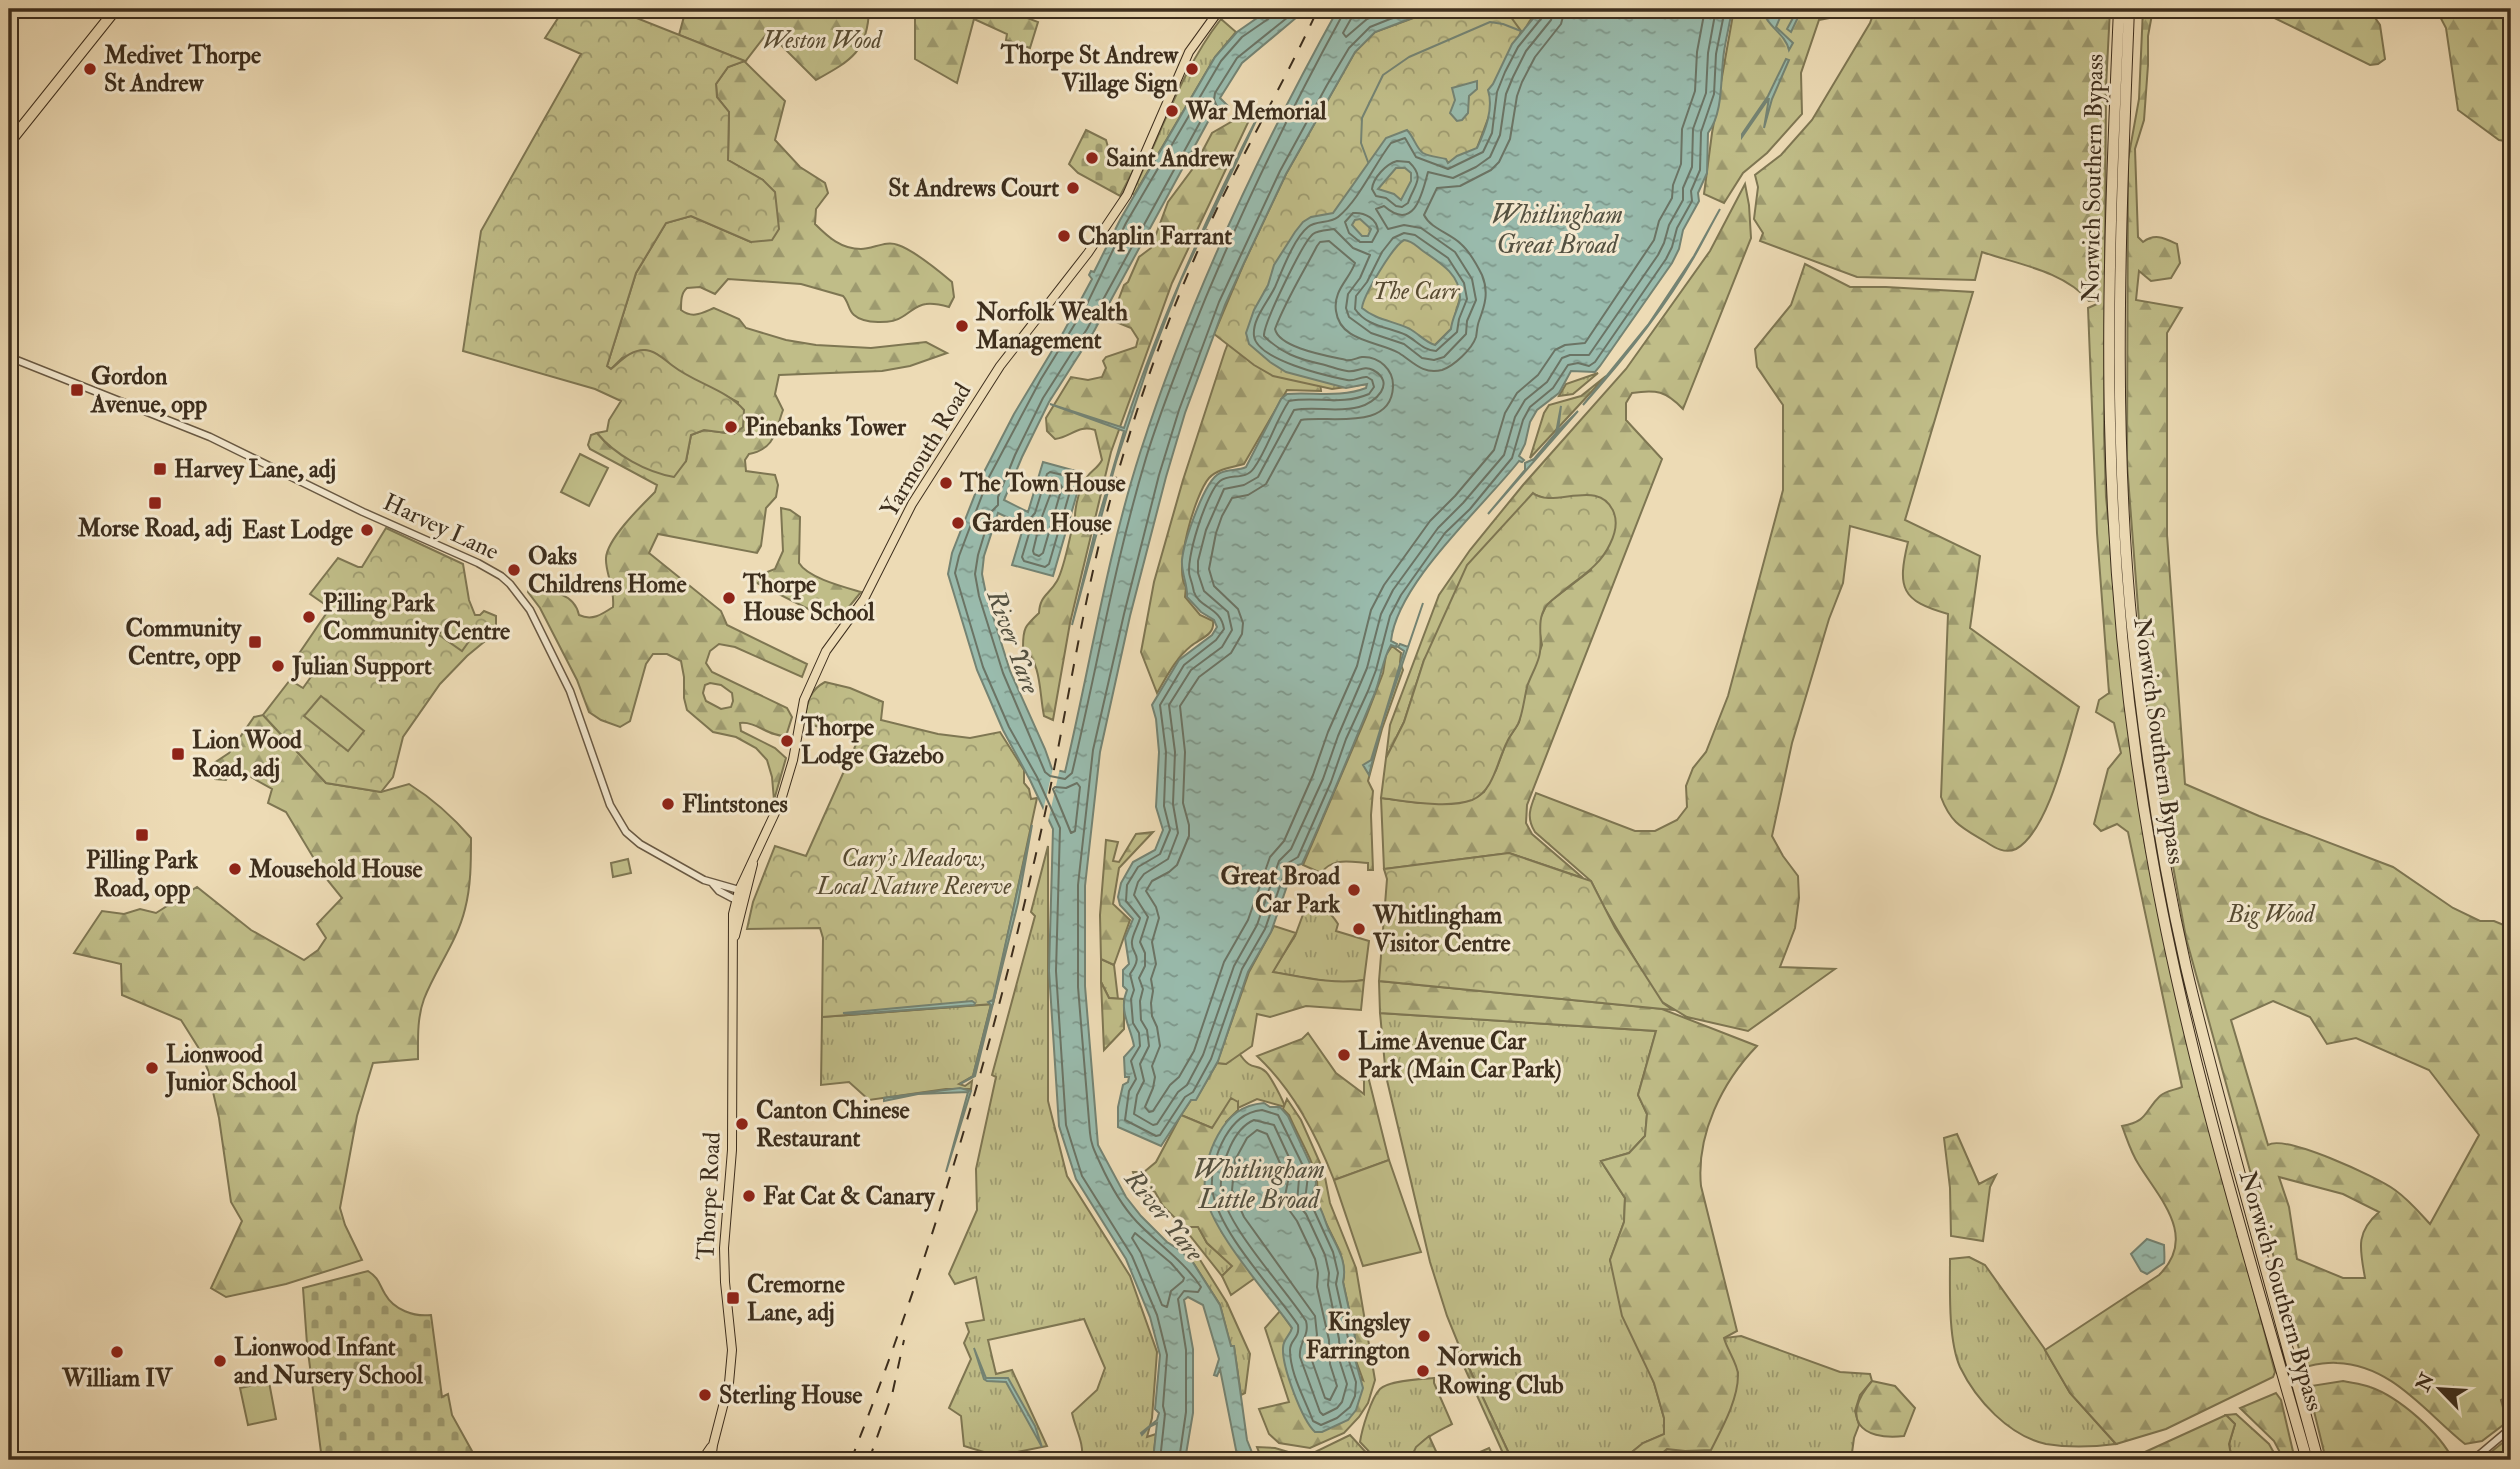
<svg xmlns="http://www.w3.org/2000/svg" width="2520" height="1469" font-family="'IM FELL Double Pica',serif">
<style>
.grass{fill:url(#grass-tufts);stroke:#7e7652;stroke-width:2}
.forest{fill:url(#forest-firs);stroke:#7e7652;stroke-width:2;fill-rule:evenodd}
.cemetery{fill:url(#cemetery-stones);stroke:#7e7652;stroke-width:2}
.park{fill:url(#park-crowns);stroke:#7e7652;stroke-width:2}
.garden{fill:#c0bd88;stroke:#7e7652;stroke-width:2}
.water{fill:url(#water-ripples);stroke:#748373;stroke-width:2;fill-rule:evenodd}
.pier{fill:#eddbb5}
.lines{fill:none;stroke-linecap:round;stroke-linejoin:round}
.shore{stroke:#6b7465;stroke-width:2}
.stream{stroke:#748373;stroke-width:2}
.minor-casing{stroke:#695943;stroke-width:9}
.major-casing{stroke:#3d2e1d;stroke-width:10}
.highway-casing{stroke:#3d2e1d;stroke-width:12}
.minor{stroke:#f3e8cf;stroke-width:6}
.major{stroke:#eddbb5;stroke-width:8}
.highway{stroke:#eddbb5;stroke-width:10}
.rail{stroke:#3d2e1d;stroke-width:2;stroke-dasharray:12 12;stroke-linecap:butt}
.poi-dot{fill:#8f2418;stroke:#f3e8cf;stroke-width:2.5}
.labels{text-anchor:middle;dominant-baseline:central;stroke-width:6;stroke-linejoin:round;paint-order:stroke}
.park-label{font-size:24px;font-style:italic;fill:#574b32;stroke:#f3e8cf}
.poi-label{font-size:24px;font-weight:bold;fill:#3d2e1d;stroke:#f3e8cf;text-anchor:start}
.street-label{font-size:24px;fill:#3d2e1d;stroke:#f3e8cf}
.water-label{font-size:26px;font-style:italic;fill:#545141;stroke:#f3e8cf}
</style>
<defs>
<pattern id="grass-tufts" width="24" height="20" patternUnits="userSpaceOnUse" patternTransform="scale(1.75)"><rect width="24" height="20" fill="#c0bd88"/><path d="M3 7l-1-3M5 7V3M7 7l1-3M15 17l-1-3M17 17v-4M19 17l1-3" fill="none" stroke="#9d9a6f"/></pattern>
<pattern id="forest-firs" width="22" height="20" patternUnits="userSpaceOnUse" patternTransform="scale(1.75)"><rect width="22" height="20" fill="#c0bd88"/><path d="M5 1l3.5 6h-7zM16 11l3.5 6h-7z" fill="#9d9a6f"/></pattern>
<pattern id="cemetery-stones" width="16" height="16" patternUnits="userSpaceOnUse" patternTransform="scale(1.75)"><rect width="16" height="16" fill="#c0bd88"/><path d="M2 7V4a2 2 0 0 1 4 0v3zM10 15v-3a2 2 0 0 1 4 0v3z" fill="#9d9a6f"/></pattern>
<pattern id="park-crowns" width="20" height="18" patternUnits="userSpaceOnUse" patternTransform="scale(1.75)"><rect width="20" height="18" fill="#c0bd88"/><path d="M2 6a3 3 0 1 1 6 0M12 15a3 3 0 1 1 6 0" fill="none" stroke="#9d9a6f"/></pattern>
<pattern id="water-ripples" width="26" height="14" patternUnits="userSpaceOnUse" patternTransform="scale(1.75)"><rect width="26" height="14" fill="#99bbad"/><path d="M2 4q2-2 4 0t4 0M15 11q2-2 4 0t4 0" fill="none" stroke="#7e988c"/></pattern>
</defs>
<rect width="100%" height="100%" fill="#eddbb5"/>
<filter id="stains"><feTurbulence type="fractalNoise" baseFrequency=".00286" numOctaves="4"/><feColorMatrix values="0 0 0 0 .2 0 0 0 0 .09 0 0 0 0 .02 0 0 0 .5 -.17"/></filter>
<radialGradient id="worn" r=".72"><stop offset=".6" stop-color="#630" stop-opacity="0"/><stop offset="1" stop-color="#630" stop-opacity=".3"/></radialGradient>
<path class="grass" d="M1221,19L1236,32L1215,57L1134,195L1132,193C1161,135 1181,70 1221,19Z
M1598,373L1573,394L1559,396L1566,384Z
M1048,846V1101L1067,1176L1130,1276L1157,1352L1152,1418L1147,1437L1156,1434L1153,1460H1082C1084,1442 1076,1431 1072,1413L1097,1390L1105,1368L1084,1319L988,1340L996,1374L1012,1370L1047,1446L997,1456L964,1446L961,1416L949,1408L971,1359L964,1343L969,1332L966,1323L984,1320L976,1277L955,1284L949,1274L977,1210L976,1169L996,1077L992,1075L1035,916L1031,912Z
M1308,901C1322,907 1330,911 1338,924L1336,931L1369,941L1364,980C1334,986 1302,977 1272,972L1295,936Z
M1101,959L1114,965L1118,999L1109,998L1101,982Z
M991,1004L973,1076L959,1084L965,1086L972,1081L971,1089H946L869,1100L849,1082L821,1085L822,1017Z
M1380,1013L1656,1031L1638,1095L1647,1114L1645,1136L1629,1153L1601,1161L1625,1198L1624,1222L1610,1260L1654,1383L1664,1418L1665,1434L1643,1443L1622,1460H1512L1462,1353L1447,1316L1430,1262L1386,1076Z
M1239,1053C1252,1073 1256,1062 1266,1072C1271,1077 1283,1100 1285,1107L1257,1099L1238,1108V1102L1212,1128L1181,1115L1191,1100L1196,1099L1217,1063L1226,1064Z
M1198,1226L1207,1243L1233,1266L1222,1276L1184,1228Z
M1197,1255L1227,1303L1250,1354L1245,1393L1241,1395L1234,1347H1231L1220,1305L1192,1261Z
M1969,1257L1985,1265L2044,1348L2070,1393L2116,1444C2093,1447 2070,1448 2046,1444C2009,1436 1976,1400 1960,1367C1948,1340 1950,1289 1950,1259Z
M1741,1336L1840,1372L1870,1374L1872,1381L1860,1395L1855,1411L1859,1425L1854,1438L1851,1460H1654L1667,1449L1685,1451L1738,1373L1726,1349L1724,1338Z
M1434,1378V1383L1452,1424C1433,1434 1419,1439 1410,1460H1377L1360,1442C1362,1429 1371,1398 1380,1389C1389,1380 1422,1379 1434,1378Z
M2236,1414L2269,1444L2278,1460H2232L2229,1444L2235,1424L2226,1415Z
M1350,1435L1373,1460H1262L1257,1447L1275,1448L1305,1457Z
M1489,1448L1495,1460H1462Z"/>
<path class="forest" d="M686,9H869C868,52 850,61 816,80L768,32L745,62L785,101L775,140L800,167L825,183L828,193L816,209L815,224C828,237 841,249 861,249C873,249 886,240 898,245C913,250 939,271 952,282L954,297L949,307C942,305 933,303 926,304C916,305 911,312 902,317C892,324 864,324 854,315C848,310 849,302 843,296L801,284L728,279L715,294L700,287L687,288C681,293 681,301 681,310C693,319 702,313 714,308L739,319L746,328L786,340L816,345L871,348L926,342L947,353L910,366L882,371L779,375L775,394L783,410C775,432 775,449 749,454L745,460L746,471L775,475L778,485L776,497L766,508L761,546L757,553L658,534L649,553L721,611L727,625L807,664L802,677L735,647L719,644L710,651L706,663L712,672L787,708L792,717L786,736C769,737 756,721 740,723L741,731L775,748L786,758L774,800L772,777L767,760L756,748L736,737L713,732L687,710L684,698V677L681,661L667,654H653L646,664L630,721L620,727L601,720L589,712L577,680L540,608L528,592L529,589C550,591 574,592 579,615C592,621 601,615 613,607C615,588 605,572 606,558C607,539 642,505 655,492L657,485L590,449L588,445L591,435L597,433L610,447L686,461L691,435L704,430L734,434L738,402L684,375L656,354L644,350L622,358L611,369L607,366L636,273L666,223L691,216L751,242L763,180L728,160L729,112L717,97L716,84L728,67L744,61L679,35ZM710,683L721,685L732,693L733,701L731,707L721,709L706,701L703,693L705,685Z
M917,9H1004L1038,22L1030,48L1006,40L1007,34L974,19L957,83L915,59V14Z
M1492,9H1541L1533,16L1488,90L1485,131L1471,149L1320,382L1321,391L1287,390L1244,464C1233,467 1217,469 1209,478C1195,494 1173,570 1186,587L1185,597L1200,615L1213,621C1215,635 1201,638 1191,646C1176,658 1167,676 1157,693L1141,652L1154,582L1183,480L1225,351L1261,260Z
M1734,9H1836L1835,17L1819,20L1801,73L1802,114L1767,153L1743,173L1724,203L1704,194L1712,133Z
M1875,9H2110L2106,87L2104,434L2106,497L2129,721L2145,845L2207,1114L2275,1372L2273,1377L2166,1429L2116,1444L2070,1393L2045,1350L2159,1275C2198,1237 2160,1199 2139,1165C2131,1153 2127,1139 2122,1126C2149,1121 2144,1111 2160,1096C2165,1091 2175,1090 2182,1087L2128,832L2117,824L2101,831L2094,824L2108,769L2121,753L2114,723L2096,712L2099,700L2109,693L2097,533L2088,308L2097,304L2095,300L2089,301C2064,271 2017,264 1982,252L1975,280L1857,277L1760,241L1763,233L1754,219L1758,187L1755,175L1781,155L1812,120L1870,23Z
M2143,9H2153L2148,36V65L2144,120L2135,149L2138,237L2143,242C2155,233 2164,238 2177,244L2180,263L2171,278L2151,281L2139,271L2136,300L2182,308L2167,333V535L2185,784L2259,816L2393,867L2453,908L2480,921H2494L2511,928V1390L2508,1387L2511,1395L2501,1400L2507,1422L2482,1441L2465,1444C2425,1412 2392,1365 2337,1363C2326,1362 2314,1365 2304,1367L2186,938L2156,772L2144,686L2127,464L2128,160L2139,99ZM2273,1001L2310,1017L2327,1044L2356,1038L2429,1070L2479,1135L2430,1224C2419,1212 2409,1200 2395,1190C2377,1177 2285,1134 2268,1145L2231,1020ZM2279,1177L2343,1194L2379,1212C2355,1233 2360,1249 2365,1278H2343L2297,1259L2289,1207Z
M2256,9H2369L2380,25L2385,59L2378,64L2370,65Z
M2436,9H2479L2511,17V142L2499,140L2458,110L2446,28Z
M1249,108L1253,112L1172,283L1111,452L1070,623L1053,720L1044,716C1039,692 1042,664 1023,647C1023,628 1025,626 1039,613C1040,595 1049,595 1057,581C1065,567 1070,534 1075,517C1075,505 1080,487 1087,477C1091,471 1098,468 1102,460L1095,430C1079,424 1071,437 1055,439L1047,431L1046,418L1071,377L1088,380L1102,377L1106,368L1103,361L1106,357L1136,347L1138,339L1131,328L1111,320L1124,285L1128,282L1139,257L1151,248L1168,202L1194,167L1212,133L1236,119L1243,109Z
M1745,184L1749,205L1751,238L1683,409C1666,391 1656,389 1632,393L1626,403V420L1662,459L1527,805L1526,823L1532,834L1583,878L1509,853L1384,869L1381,798L1420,803L1471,800L1484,792L1496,770L1507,741L1519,722L1527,685L1542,645L1538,623L1547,604L1591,570L1562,498L1550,500L1533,494L1424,660L1404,722L1386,758L1390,725L1439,595L1470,550L1523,485L1626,369L1710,251Z
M1805,264L1850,287H1886L1973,292L1905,520L1980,556L1970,628L2079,707C2068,742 2049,831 2016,849C2005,854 1995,848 1986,842C1963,828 1951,824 1941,797L1948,614C1901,601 1897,588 1908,542L1850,526L1843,583L1829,619L1792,743L1772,836L1783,856L1798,876L1799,898L1795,928L1780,967L1835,969L1748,1031L1687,1017L1654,997L1643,973L1604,907L1591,881L1535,832C1526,818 1530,808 1536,793L1635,831H1655L1677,820L1687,807L1686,786L1693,768L1706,752L1728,696L1783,490V405L1757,367L1755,349L1791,305Z
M1606,376L1530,458L1544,413L1549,405L1581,396Z
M781,508L790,510L800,517L799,563C808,578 844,587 861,592L836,623L753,581L754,577L775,569L783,551Z
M1392,646L1401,653L1400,662L1403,670L1382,729L1368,781L1373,791L1371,815L1373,870H1368V863C1350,862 1333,857 1321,873L1303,865L1366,717L1383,673L1386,655Z
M263,715L326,783L381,792L409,784C433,799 453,817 471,838C471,862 471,886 465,909C457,942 436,968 424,999C417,1018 418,1039 418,1059L373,1063L357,1116L340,1208L345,1225L362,1260L286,1284L226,1297L211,1288L242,1221L231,1202L219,1118L208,1070L198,1047L181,1020L122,995L121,964L74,953L102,911L124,914L140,909L156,913L197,887L251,930L304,960L318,950L326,938L317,924L342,898L325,877L286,812L268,803L272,789L235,768L226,780L215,779L214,763L229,753L254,717Z
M1153,832L1119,868L1113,904L1130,920L1114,965L1101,959L1100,915L1106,840L1118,842L1113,861L1119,862L1136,834Z
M1274,926L1296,933L1273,972C1302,977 1334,985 1364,980L1361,1010L1306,1006L1270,1017L1257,1014L1252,1046L1226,1064L1217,1063L1249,972Z
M1379,981L1662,1009L1757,1046C1722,1082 1696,1135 1701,1186L1737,1331L1724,1338C1727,1350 1738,1364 1738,1375C1738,1400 1722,1428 1711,1450L1685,1451L1667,1449L1654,1460H1622L1643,1443L1664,1434V1418L1654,1383L1622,1316L1610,1260L1624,1222L1625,1198L1601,1161L1629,1153L1645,1136L1647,1114L1638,1095L1656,1031L1380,1013Z
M1101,982L1109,998L1124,999V1029L1104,1050Z
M1308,1033L1336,1073L1364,1094V1080L1360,1079V1077L1368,1076L1389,1160L1334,1180C1316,1134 1293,1090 1257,1056L1302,1039Z
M1231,1098L1238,1102V1110L1226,1122L1221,1231L1255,1278L1231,1295L1222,1276L1232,1266L1207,1243L1198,1227H1184L1163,1206L1155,1192L1136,1181L1133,1172H1144L1156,1162L1181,1115L1212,1128Z
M1287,1099L1301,1120L1324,1172L1330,1203L1356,1268L1375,1380L1368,1403L1359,1417L1344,1433L1310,1448L1279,1443L1269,1434L1259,1409L1289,1402L1265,1328L1280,1311L1292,1328L1291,1333L1363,1380L1355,1358V1337L1343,1282C1349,1253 1325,1231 1319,1204C1316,1193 1319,1181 1315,1171C1308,1152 1297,1134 1289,1115L1283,1109Z
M1957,1134L1979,1184L1996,1175L1990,1187L1983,1241L1951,1236L1950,1188L1944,1138Z
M1460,1349L1462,1353L1512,1460H1506L1457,1351Z
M1872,1381L1895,1386L1915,1408L1904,1436C1860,1441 1840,1418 1872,1381Z
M2343,1381C2352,1383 2362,1384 2370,1387C2399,1397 2440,1433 2453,1460H2326L2310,1395L2311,1386Z
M2276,1393L2281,1400L2295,1460H2284L2274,1441L2240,1408Z
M2226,1415L2235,1424L2229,1444L2232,1460H2136L2134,1457Z
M1429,1436L1440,1460H1410L1416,1447Z
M2511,1436V1460H2488L2491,1452Z"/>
<path class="cemetery" d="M1086,130L1106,140L1108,147L1107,153L1137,163L1120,196L1078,173L1069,164Z
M368,1271C379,1278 379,1284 385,1294C394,1310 414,1317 431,1315L442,1397L448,1394L452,1415L477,1460H322L307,1344L303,1288Z"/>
<path class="park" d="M564,9H614L745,61L728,67L716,84L717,97L729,112L728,160L763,180L775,192L779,229L772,240L751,242L691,216L666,223L636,273L607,366L611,369C621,361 630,350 644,350C655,350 665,360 673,366C695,383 727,390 744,410L743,427L734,434L704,430L691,435L686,461L674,477C646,472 615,455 597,433L607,431L609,420L621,401L595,389L463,351L481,231L581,54L545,38Z
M1438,9H1505L1521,31L1477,148L1460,298L1451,329L1435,345L1367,384L1332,389L1273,376L1254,365L1214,334L1244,263L1286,174L1355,52L1375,32Z
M1533,493C1553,510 1600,476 1614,513C1618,524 1615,534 1610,544C1600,566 1580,577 1562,592C1557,596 1550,601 1546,606C1535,623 1544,639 1539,657C1536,668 1530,677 1527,687C1524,699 1523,713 1518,724C1515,730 1510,735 1507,742C1497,761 1494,791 1472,800C1448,809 1406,801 1381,798L1386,758L1404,722L1424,660L1467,565Z
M386,528L463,564L469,600L475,615H480L484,611L496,616V632L467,656L440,684L403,737L393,777L381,792L326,783L263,715L290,680L303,688L313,674L309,671L310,668L296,658L330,608L310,594L338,558L358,567H362Z
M825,682L850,688L883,702L881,720L938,734L970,738L1000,732L1024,770V783L1029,789L1031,799L1037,798L993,1004L822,1017L823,938L820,928L747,929L753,902L775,846L806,856L858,740L804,722C807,704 808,691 825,682Z
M1509,853L1591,881L1615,928L1663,1003L1673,1010L1379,981L1387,879L1384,869Z"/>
<path class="garden" d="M580,454L608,468L589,506L561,492Z
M449,620L472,637L462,651L439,635Z
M321,696L364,731L348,751L304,716Z
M628,859L631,873L613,877L611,863Z
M1389,1160L1421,1252L1363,1266L1334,1180Z
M269,1382L276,1419L248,1425L240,1388Z"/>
<path class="water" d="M1270,9H1313L1297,17L1242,63L1220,98L1228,106L1220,121L1210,118L1093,333L1049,402L1022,457L1004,500L1028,512L1043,462L1083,473L1053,576L1012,565L1024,525L998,513L984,556L982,574L986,594L1010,671L1045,749L1052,769L1065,772C1090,666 1107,556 1140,453C1190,298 1259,151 1338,9H1436L1375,32L1355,52L1286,174L1244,263L1225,305L1185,413L1166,477L1130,616L1100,752L1085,886V986L1098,1145L1126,1197L1141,1216L1167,1242L1183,1252L1188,1261H1192L1220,1305L1231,1346H1234L1247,1440L1255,1460H1238L1220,1369L1217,1376L1214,1375L1219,1359L1203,1305L1188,1297L1184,1300L1193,1349V1413L1185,1460H1153L1157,1423L1149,1427L1142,1435L1141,1433L1157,1420L1159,1413L1155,1409L1160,1355L1150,1317L1126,1259L1076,1179L1059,1126L1049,971L1053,829L1030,780L1003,730L977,670L948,574L952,553L983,474L1014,414L1064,331L1092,279L1089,275L1091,271L1094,272L1120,220L1215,57L1237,32Z
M1541,9H1732C1730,23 1726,38 1724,52C1720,77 1724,112 1708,133L1707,173L1698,193L1699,201L1683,230L1679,249L1672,263L1600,366L1595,372L1571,371L1559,393L1537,410L1530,422L1525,444L1519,456L1524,460L1522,462L1519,461C1483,507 1397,583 1391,641L1397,644L1396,647L1391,645C1382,660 1381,679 1374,695C1350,752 1328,808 1302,864L1294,866L1271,932L1248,972L1218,1061L1196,1100H1191L1161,1146L1118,1127V1107L1123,1085L1128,1082L1129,1077H1125L1124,1057L1134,1046C1131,1027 1118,1011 1127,990L1123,986V970L1129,964L1125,938L1133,919L1120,905L1118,897L1121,883L1133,862L1155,850L1163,830L1156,807L1159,752L1156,719L1152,705L1179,660L1212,635L1217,627L1214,620L1201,612L1187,597C1188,584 1181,574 1182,560C1184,542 1204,480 1220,473C1228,469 1238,471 1246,467L1281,399L1287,394C1314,392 1340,398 1366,388L1367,384L1346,388L1286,372L1270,362L1249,344L1246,333L1254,310L1268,285L1274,265L1295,232L1303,222L1311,217L1333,213L1386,138L1407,130C1414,137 1416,148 1423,153C1430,157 1439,157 1446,159L1448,163L1457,156L1477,148C1485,131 1494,109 1488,90L1493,84L1512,44ZM1396,168H1405L1411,173V181L1401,200L1394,194L1378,189ZM1360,219L1371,229L1368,236H1362L1352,225L1355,220ZM1404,240C1413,241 1416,246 1423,251C1439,262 1460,274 1460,297C1460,306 1452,317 1451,329L1435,345C1425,342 1419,334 1410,329C1394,321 1376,320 1362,308C1363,296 1393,246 1404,240Z
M1762,9L1778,14L1781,10L1802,9L1791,32L1787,29L1794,16L1792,13H1782L1776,27L1793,43L1789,50C1785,33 1767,27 1762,9Z
M1786,59L1789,60L1772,99L1764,128L1769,98L1742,137V134L1768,96Z
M1477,81V89L1469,96L1468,113L1462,120L1457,121L1450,113L1455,100L1452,88Z
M1262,108L1181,280L1148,366L1116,462L1072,625L1097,523L1124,431L1050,404L1124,428C1161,317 1208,213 1262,108Z
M1720,209C1711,225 1703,241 1694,257C1663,311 1624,359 1583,405L1648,325L1694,256Z
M1561,406L1558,431L1578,411L1488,514L1525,470V463L1534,459L1556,433Z
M1423,603L1382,724L1369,775L1363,765L1371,760L1404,651L1398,647L1400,644L1408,647Z
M1032,825L1018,903L975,1076L960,1084L973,1076L991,1005L988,1002L993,1000Z
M972,1001L975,1003L974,1005L854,1014L843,1013Z
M960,1088L971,1091L946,1172L968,1092L918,1094L884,1101V1098Z
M1264,1103L1270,1107H1280L1288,1116L1315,1174L1316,1184L1311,1198C1322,1206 1323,1216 1328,1228C1336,1246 1348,1261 1343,1282L1355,1337V1359L1363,1388L1356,1410L1348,1420L1322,1432H1315C1302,1420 1282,1367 1283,1348C1283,1339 1290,1336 1292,1328C1269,1295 1209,1229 1205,1192C1203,1173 1209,1151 1218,1135C1229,1115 1242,1105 1264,1103Z
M2147,1239L2164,1245C2164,1246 2165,1261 2164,1263L2147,1274L2141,1271L2131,1254Z
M974,1348L986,1378H1008L1035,1426L1042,1447L1006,1382L987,1381L984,1379Z"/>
<path class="pier" d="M1054,764L1060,768L1047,826L1042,815Z"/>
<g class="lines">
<path class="shore" d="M1298,9L1237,58L1215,93L1214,100L1218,109L1204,115L1087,329L1043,398L1015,455L998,497V505L991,512L978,555L975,574L979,596L1003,673L1045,772L1050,776L1065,779L1072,773C1097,668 1115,561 1146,458C1158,418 1174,378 1189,339C1233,227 1285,120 1343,14L1344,9
M1353,9L1352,17L1343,33L1346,37L1367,19L1392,9
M1545,9L1544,15L1518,47L1505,72L1497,92L1492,133L1483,152L1448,169L1416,157L1405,138L1391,143C1374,165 1359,200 1338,217C1329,224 1316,220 1308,227C1294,238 1282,271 1275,287C1268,302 1252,319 1254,336C1257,360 1327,376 1347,380C1355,382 1360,376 1367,377L1372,380L1374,387L1369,394C1340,406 1318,396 1289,401C1275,422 1268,448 1254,468C1245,481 1230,473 1220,481C1207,491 1184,562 1190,577C1192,583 1193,587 1194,592C1199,608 1221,607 1224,629L1216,640L1184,665L1160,705L1166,752L1164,806L1170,830L1160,854L1138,867L1127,885L1126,901L1140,918C1138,926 1133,933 1132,941C1130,955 1145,953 1130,974L1134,990L1131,999L1133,1023L1139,1033L1140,1046L1131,1061L1136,1079L1129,1091L1125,1120L1156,1136L1160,1135L1185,1097L1193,1092L1211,1059L1242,969L1265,929L1288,863L1298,857L1331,782L1346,739L1368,691L1376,670L1390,616L1401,595L1445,533L1470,509L1512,458L1523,420L1530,407L1553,388L1568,365L1578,363L1589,366L1595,362L1666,259L1672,247L1677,228L1692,201L1691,191L1700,170L1701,132L1714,94L1716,54L1725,9
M1554,9L1551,20L1526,51L1513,77L1506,94L1500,135L1490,157L1476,167L1453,178L1428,172C1422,195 1414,232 1384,206L1376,209L1388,229L1404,225L1421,228L1455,252L1472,279L1476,300L1467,321L1466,334L1444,357L1434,360L1422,358L1404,344L1371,333L1349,317L1346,308L1348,294L1360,278L1370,255L1353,248L1334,229C1329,230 1318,230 1313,234C1303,242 1263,324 1264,336C1281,353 1298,359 1321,364C1330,366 1339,370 1347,371C1357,373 1363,365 1373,370C1397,383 1375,403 1359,407C1337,413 1316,406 1294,410L1258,477L1244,485L1224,489L1206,530L1198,561V573L1204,591L1228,612L1232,630L1222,647L1191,670L1169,705L1175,752L1173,804L1178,833L1168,859L1144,874L1138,882L1134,895L1148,917L1140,942L1145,953V966L1139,978L1143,989L1140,1001L1141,1020L1147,1030L1149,1046L1140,1064L1144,1081L1137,1095L1134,1114L1153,1125L1157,1124L1178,1092L1187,1085L1203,1055L1234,966L1257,925L1279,861L1291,849L1323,779L1338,736L1367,668L1381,614L1393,590L1438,528L1463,503L1504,455L1515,417L1525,400L1547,382L1562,358L1570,355H1589L1658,255L1664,243L1669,225L1683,200V188L1692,167L1693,129L1706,93L1708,53L1716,9
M1565,9L1561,24L1535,57L1522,82L1517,96L1510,139L1499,162L1491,170L1460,186L1437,188L1424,215C1431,229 1450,233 1461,244C1469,251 1477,265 1482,275C1489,292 1485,305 1479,321C1477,326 1477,332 1476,337C1472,349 1454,366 1442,370C1423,375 1413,362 1399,353C1378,341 1340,342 1336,311C1333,290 1349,280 1355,263L1329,241L1320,242L1317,246C1303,273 1286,300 1275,329C1279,348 1328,356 1346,360C1352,361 1356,358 1362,357C1379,356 1394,370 1393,387C1391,432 1327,415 1301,420L1266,484L1248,495L1232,498L1222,516L1216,533L1209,569L1214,586L1238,609L1243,623L1242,634L1231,653L1199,677L1180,706L1185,752L1183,803L1189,825V836L1177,865L1169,872L1152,881L1146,891L1156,907L1159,918L1152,942L1156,964L1151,979L1153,991L1151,1003L1152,1016L1157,1027L1160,1046L1152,1066L1155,1077L1153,1088L1145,1107L1149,1112L1153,1111L1170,1085L1179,1077L1194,1051L1224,962L1248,920L1270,857L1284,841L1313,775L1328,732L1357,666L1371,610L1384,585L1430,521L1455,496L1494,450L1505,413L1517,393L1538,375L1555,350L1565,345L1585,343L1654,240L1659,221L1672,198L1673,185L1681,164L1682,129L1695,91L1697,52L1705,9
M1397,161L1409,162C1426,178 1414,185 1408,203L1402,207L1396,206L1386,198L1376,196L1372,189C1373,178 1386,164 1397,161Z
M1353,213C1365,212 1377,219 1378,231L1372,242H1360L1349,233L1345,222Z
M1404,233L1415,235L1448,258L1464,283L1467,299L1459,319L1457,332L1436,351C1423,350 1417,341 1406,335C1389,327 1367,327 1355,309L1356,296L1367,282L1382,252L1393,238Z
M1050,472L1071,477L1073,481L1049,564L1045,567L1024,561L1022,557L1031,527L1030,519L1035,513L1047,474Z
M1055,482L1060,484L1062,487L1043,553L1039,556L1034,554L1033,551L1040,522Z
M1077,783L1080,787L1075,831L1071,833L1053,789L1055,787L1066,788Z
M1262,1110L1278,1115L1308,1176L1305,1200L1313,1208L1333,1252L1338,1273L1336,1284L1348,1338L1349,1361L1356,1382L1355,1396L1350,1407L1337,1418L1321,1425L1313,1421C1305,1399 1290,1374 1290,1350C1290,1339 1300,1339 1298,1325C1273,1288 1222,1236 1213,1194C1209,1177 1216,1153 1225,1137C1234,1122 1244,1112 1262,1110Z
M1254,1120L1274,1125L1299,1179L1297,1203L1306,1214L1325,1255L1329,1273L1328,1285L1339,1339L1340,1362L1347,1384L1342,1402L1337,1408L1323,1415L1320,1412L1300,1357C1298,1343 1310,1336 1306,1321C1285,1288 1225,1225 1221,1189C1220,1175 1224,1160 1230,1147C1235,1136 1242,1125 1254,1120Z
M1257,1130L1267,1134L1288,1181L1285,1196L1287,1207L1297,1221L1315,1259L1318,1273L1317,1287L1329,1340L1330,1364L1337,1386L1330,1400L1325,1398L1310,1355L1317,1335L1315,1316L1244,1217L1232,1190L1235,1160L1247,1138Z
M1135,1233L1171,1263L1184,1278L1183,1281L1171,1291L1167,1307L1162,1305L1141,1253L1132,1238Z
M1160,1460L1165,1414L1163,1406L1167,1355L1157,1315L1132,1256L1082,1176L1066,1125L1056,971L1060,828L1037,777L1009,727L983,667L955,573L959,556L989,477L1041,379L1086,306L1126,223L1221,61L1242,37L1271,17L1273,9
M1179,1460L1186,1412V1350L1178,1299L1184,1291L1198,1292L1201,1287C1184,1261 1159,1245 1137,1222C1121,1205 1110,1185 1100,1163C1095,1152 1091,1145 1090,1133L1078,987V885L1093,750L1124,614L1159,475L1179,410L1219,302L1280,171L1327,85L1349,48L1370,27L1415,9"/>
<path class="stream" d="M1368,162L1361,143L1362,118L1383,75L1409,57L1490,22L1503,24L1521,31"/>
<g class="minor-casing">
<path id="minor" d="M9,357L210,437L363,512L478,563L501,576L510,584L530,610L570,691L610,805L626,832L640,844L704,880L739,890
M713,884L719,891L736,900
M2473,1460L2511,1428"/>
</g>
<g class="major-casing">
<path id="major" d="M735,936L753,864
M702,1460L711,1447
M711,1460L713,1445L729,1383L732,1350L725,1282L724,1248L732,1150L733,914L739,890L781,800L793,760L804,700L826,651L864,599L912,504L1000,366L1088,253L1127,195L1189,52L1220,9"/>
</g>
<g class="highway-casing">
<path id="highway" d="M2119,9C2113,147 2107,285 2110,423C2113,566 2126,710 2151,851C2187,1057 2250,1259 2307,1460
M2129,9C2120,235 2110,464 2139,689C2150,782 2165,875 2186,967C2201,1031 2219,1096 2236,1160C2263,1260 2290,1360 2318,1460
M9,143L116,9"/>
</g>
<use href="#minor" class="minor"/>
<use href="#major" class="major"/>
<use href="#highway" class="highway"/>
<path class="rail" d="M851,1460C931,1258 995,1040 1042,827C1069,705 1085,579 1122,459C1147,375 1177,294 1214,215C1247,145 1286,79 1318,9
M869,1460L892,1395L904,1340"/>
</g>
<g class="poi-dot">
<circle cx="90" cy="69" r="7"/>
<circle cx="1192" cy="69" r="7"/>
<circle cx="1172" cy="111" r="7"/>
<circle cx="1092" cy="158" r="7"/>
<circle cx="1073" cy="188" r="7"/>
<circle cx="1064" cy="236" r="7"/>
<circle cx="962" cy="326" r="7"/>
<rect x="70" y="383" width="14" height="14" rx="3.5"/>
<circle cx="731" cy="427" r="7"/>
<rect x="153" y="462" width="14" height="14" rx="3.5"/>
<circle cx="946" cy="483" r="7"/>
<rect x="148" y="496" width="14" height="14" rx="3.5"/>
<circle cx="958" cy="523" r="7"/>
<circle cx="367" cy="530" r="7"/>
<circle cx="514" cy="570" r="7"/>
<circle cx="729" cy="598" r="7"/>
<circle cx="309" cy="617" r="7"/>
<rect x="248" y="635" width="14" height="14" rx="3.5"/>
<circle cx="278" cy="666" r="7"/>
<circle cx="787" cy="741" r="7"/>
<rect x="171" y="747" width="14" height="14" rx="3.5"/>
<circle cx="668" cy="804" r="7"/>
<rect x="135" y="828" width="14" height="14" rx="3.5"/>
<circle cx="235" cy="869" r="7"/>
<circle cx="1354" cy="890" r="7"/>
<circle cx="1359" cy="929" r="7"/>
<circle cx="1344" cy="1055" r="7"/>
<circle cx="152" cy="1068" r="7"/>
<circle cx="742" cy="1124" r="7"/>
<circle cx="749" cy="1196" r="7"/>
<rect x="726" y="1291" width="14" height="14" rx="3.5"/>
<circle cx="1424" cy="1336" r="7"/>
<circle cx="117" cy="1352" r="7"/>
<circle cx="220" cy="1361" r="7"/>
<circle cx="1423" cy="1371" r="7"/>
<circle cx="705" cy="1395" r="7"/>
</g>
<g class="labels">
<g class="park-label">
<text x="822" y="40">Weston Wood</text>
<text x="1416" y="291">The Carr</text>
<text x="914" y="858">Cary's Meadow,<tspan x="914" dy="28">Local Nature Reserve</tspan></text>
<text x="2271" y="914">Big Wood</text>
</g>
<g class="poi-label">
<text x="104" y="55">Medivet Thorpe<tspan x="104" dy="28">St Andrew</tspan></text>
<text x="1178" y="55" text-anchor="end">Thorpe St Andrew<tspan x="1178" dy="28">Village Sign</tspan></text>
<text x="1186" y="111">War Memorial</text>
<text x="1106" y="158">Saint Andrew</text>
<text x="1059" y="188" text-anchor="end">St Andrews Court</text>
<text x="1078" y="236">Chaplin Farrant</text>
<text x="976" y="312">Norfolk Wealth<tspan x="976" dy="28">Management</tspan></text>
<text x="91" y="376">Gordon<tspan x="91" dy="28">Avenue, opp</tspan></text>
<text x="745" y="427">Pinebanks Tower</text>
<text x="174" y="469">Harvey Lane, adj</text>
<text x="960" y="483">The Town House</text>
<text x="972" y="523">Garden House</text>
<text x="155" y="528" text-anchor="middle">Morse Road, adj</text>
<text x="353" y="530" text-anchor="end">East Lodge</text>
<text x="528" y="556">Oaks<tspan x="528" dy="28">Childrens Home</tspan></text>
<text x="743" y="584">Thorpe<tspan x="743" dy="28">House School</tspan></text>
<text x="323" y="603">Pilling Park<tspan x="323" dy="28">Community Centre</tspan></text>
<text x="241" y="628" text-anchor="end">Community<tspan x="241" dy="28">Centre, opp</tspan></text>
<text x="292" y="666">Julian Support</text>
<text x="801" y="727">Thorpe<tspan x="801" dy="28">Lodge Gazebo</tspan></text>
<text x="192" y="740">Lion Wood<tspan x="192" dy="28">Road, adj</tspan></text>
<text x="682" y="804">Flintstones</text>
<text x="142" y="860" text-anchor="middle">Pilling Park<tspan x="142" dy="28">Road, opp</tspan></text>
<text x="249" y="869">Mousehold House</text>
<text x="1340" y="876" text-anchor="end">Great Broad<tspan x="1340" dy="28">Car Park</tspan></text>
<text x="1373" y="915">Whitlingham<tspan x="1373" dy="28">Visitor Centre</tspan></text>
<text x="1358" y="1041">Lime Avenue Car<tspan x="1358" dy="28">Park (Main Car Park)</tspan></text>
<text x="166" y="1054">Lionwood<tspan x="166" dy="28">Junior School</tspan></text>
<text x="756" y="1110">Canton Chinese<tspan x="756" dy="28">Restaurant</tspan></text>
<text x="763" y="1196">Fat Cat &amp; Canary</text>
<text x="747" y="1284">Cremorne<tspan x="747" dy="28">Lane, adj</tspan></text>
<text x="1410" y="1322" text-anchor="end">Kingsley<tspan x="1410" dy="28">Farrington</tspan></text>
<text x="234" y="1347">Lionwood Infant<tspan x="234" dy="28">and Nursery School</tspan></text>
<text x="1437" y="1357">Norwich<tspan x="1437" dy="28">Rowing Club</tspan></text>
<text x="117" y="1378" text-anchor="middle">William IV</text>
<text x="719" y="1395">Sterling House</text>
</g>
<g class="street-label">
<text transform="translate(2093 178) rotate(-89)">Norwich Southern Bypass</text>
<text transform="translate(926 450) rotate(-59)">Yarmouth Road</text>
<text transform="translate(441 527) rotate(25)">Harvey Lane</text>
<text transform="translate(2159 741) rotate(82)">Norwich Southern Bypass</text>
<text transform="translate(709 1196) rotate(-87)">Thorpe Road</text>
<text transform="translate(2281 1291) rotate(74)">Norwich Southern Bypass</text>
</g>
<g class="water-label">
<text x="1557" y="215">Whitlingham<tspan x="1557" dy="30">Great Broad</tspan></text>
<text transform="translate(1013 642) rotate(70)">River Yare</text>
<text x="1259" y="1170">Whitlingham<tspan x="1259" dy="30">Little Broad</tspan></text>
<text transform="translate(1164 1216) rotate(51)">River Yare</text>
</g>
</g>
<rect width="2520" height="1469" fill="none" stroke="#eddbb5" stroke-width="35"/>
<rect x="10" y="10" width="2499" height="1448" fill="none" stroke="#3d2e1d" stroke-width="3.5"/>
<rect x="18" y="18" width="2485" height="1434" fill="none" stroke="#3d2e1d" stroke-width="2"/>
<g transform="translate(2440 1389) rotate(295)" stroke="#f3e8cf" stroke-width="5" paint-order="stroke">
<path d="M0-5L12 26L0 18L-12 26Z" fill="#3d2e1d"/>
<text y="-10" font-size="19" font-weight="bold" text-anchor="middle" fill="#3d2e1d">N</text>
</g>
<rect width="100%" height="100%" filter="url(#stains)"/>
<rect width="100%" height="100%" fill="url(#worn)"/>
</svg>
